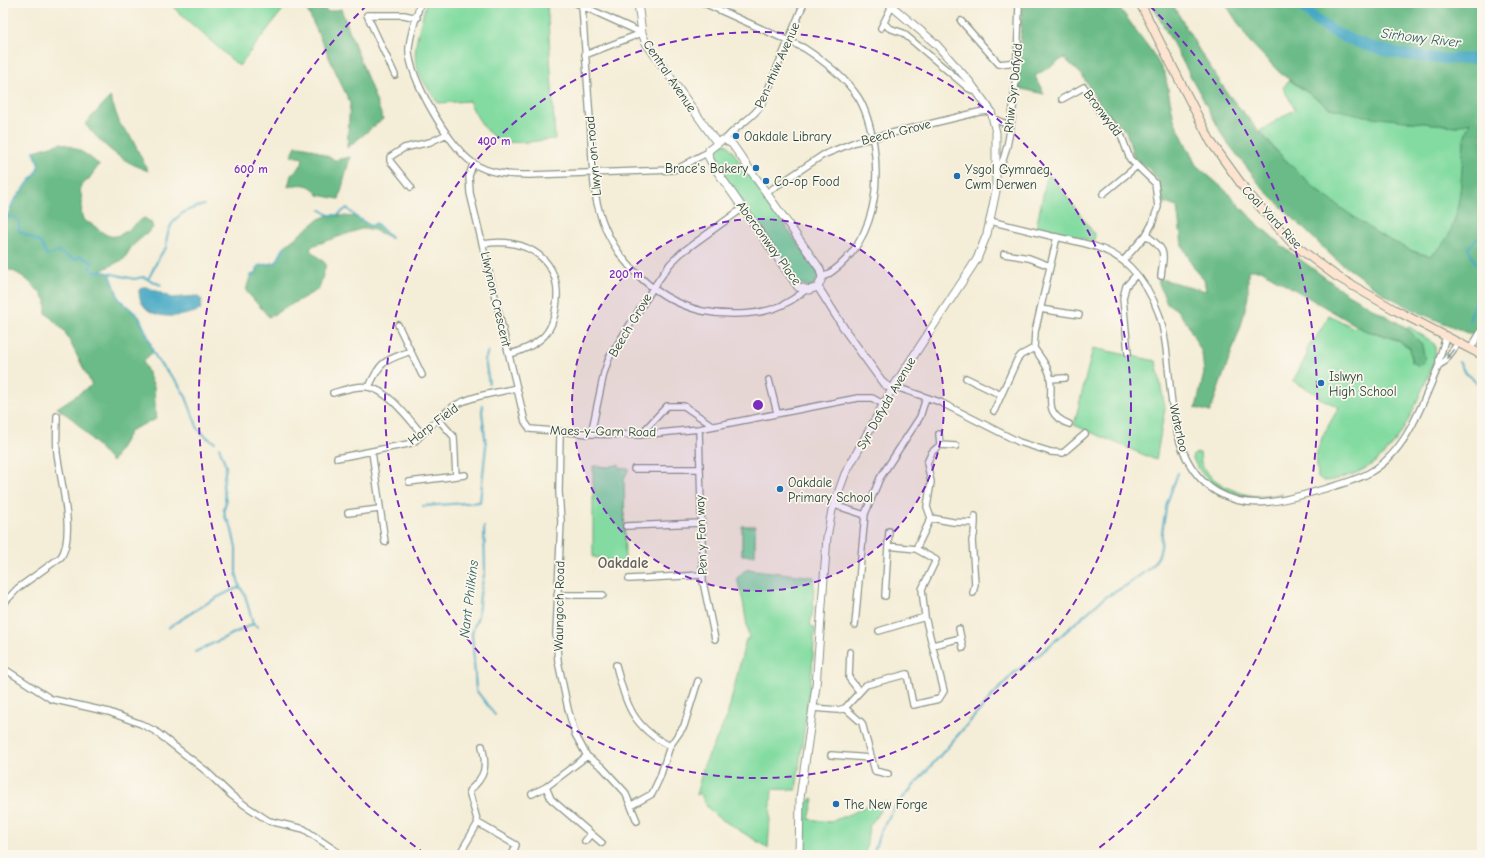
<svg xmlns="http://www.w3.org/2000/svg" width="1485" height="858" font-family="'Comic Neue',sans-serif">
<style>
.green{fill:#83dba1;stroke:#518c6a}
.forest{fill:#6abb87;stroke:#447c5e}
.water{fill:#44a8c4;stroke:#32727c}
.lines{fill:none;stroke-linecap:round;stroke-linejoin:round}
.stream{stroke:#44a8c4;stroke-width:2}
.river{stroke:#44a8c4;stroke-width:11}
.minor-casing{stroke:#8a9586;stroke-width:8}
.tertiary-casing{stroke:#8a9586;stroke-width:9}
.secondary-casing{stroke:#8a9586;stroke-width:10}
.minor{stroke:#fff;stroke-width:5.5}
.tertiary{stroke:#fff;stroke-width:7}
.secondary{stroke:#fde4d1;stroke-width:8}
.oneway{fill:#8f9e9a}
.ring{fill:none;stroke:#7b2cbf;stroke-width:2;stroke-dasharray:7 5}
.poi-dot{fill:#1f6fb2;stroke:#fbf7ec;stroke-width:1.5}
.labels{text-anchor:middle;dominant-baseline:central;stroke-width:3.5;stroke-linejoin:round;paint-order:stroke}
.street-label{font-size:13px;fill:#1f3d34;stroke:#fbf7ec}
.poi-label{font-size:13px;fill:#1f3d34;stroke:#fbf7ec;text-anchor:start}
.water-label{font-size:14px;font-style:italic;fill:#2a5d5f;stroke:#fbf7ec}
.quarter-label{font-size:15px;font-weight:bold;fill:#63615a;stroke:#fbf7ec}
.centre{fill:#7b2cbf;stroke:#fbf7ec;stroke-width:2}
.ring-label{font-size:12px;text-anchor:middle;font-weight:bold;fill:#7b2cbf;stroke:#fbf7ec;stroke-width:3.5;stroke-linejoin:round;paint-order:stroke}
</style>
<rect width="100%" height="100%" fill="#fbf7ec"/>
<filter id="ink" filterUnits="userSpaceOnUse"><feTurbulence type="fractalNoise" baseFrequency=".025" numOctaves="2"/><feDisplacementMap in="SourceGraphic" scale="8" xChannelSelector="R" yChannelSelector="G"/><feConvolveMatrix kernelMatrix="1 2 1 2 8 2 1 2 1" color-interpolation-filters="sRGB"/></filter>
<filter id="wash" filterUnits="userSpaceOnUse"><feTurbulence type="fractalNoise" baseFrequency=".012" numOctaves="4" result="noise"/><feDisplacementMap in="SourceGraphic" scale="16" xChannelSelector="R" yChannelSelector="G"/><feGaussianBlur stdDeviation="0.9" result="paint"/><feColorMatrix in="noise" values="0 0 0 0 0 0 0 0 0 0 0 0 0 0 0 0 0 1.4 0 .05"/><feComposite in="paint" operator="in"/></filter>
<g filter="url(#wash)">
<rect width="100%" height="100%" fill="#f4edd7"/>
<path class="green" d="M174,3H288L239,66L176,10Z
M426,3H547L555,139C539,140 518,145 502,141C487,137 475,114 469,101L438,103C431,92 421,80 417,67C411,48 422,22 426,3Z
M1289,80L1330,108L1413,122L1457,126L1470,121C1468,128 1464,135 1464,142C1460,178 1465,233 1430,256C1373,244 1295,176 1260,131L1295,109L1283,88Z
M724,143L728,145L817,271L819,277L813,285L809,287L799,283L713,160C712,151 715,145 724,143Z
M1047,176L1053,178L1095,235L1094,241L1036,228Z
M1329,315L1354,328L1356,326C1375,336 1390,334 1410,348L1412,362L1422,345L1407,328L1408,326L1434,343C1439,356 1430,371 1425,383C1409,421 1394,458 1354,474C1345,477 1334,481 1324,481L1318,477L1316,455L1323,435L1339,407L1317,397L1318,395L1293,381L1308,353L1306,352L1311,342L1313,343Z
M1093,348L1156,361L1165,408L1156,460L1074,425Z
M1197,453H1200C1201,457 1200,463 1202,466C1216,489 1257,503 1282,493V495C1249,504 1204,491 1192,456Z
M619,464V468L629,469L624,478L625,563L593,557V466L609,467Z
M742,526H755V555H742Z
M746,569L814,577L813,611L810,625L815,628L812,671L796,790L772,789L768,848L716,816L708,808L700,793L696,795L704,765L727,717L746,639H749L743,601L737,578Z
M812,798L814,799L809,819L830,822L862,809V807L886,802L869,827L865,855H805V800L811,801Z"/>
<path class="forest" d="M304,3H322L327,12L341,9L383,119L347,148L350,103Z
M1022,3H1116L1152,52L1165,74L1174,120L1196,165L1225,190L1254,221L1286,249L1346,293L1407,328L1422,345L1425,360L1419,366L1412,362L1410,348C1396,338 1382,333 1366,331L1261,270H1248V297L1241,326L1210,412L1196,408L1204,373L1202,353L1188,325L1176,309L1167,304L1157,278L1206,291L1204,279L1194,268L1182,245L1177,207L1162,202L1159,182L1150,170L1134,158L1126,131L1103,111L1082,75L1064,58L1035,76L1044,94L1018,88Z
M1151,3H1172L1199,50L1228,94L1275,150L1317,190L1344,210L1380,235L1414,252L1430,256C1464,234 1460,178 1464,142C1464,135 1468,128 1470,122L1457,126L1413,122L1364,116L1330,108L1280,73L1250,42L1225,3H1482V328L1473,335L1422,314L1384,294L1334,258L1264,190L1224,138Z
M110,97L120,124L131,137L148,171C118,159 106,148 85,124Z
M61,143C75,147 89,155 99,165L88,180L82,184C79,194 81,191 82,199C83,210 79,209 84,221C94,224 97,229 105,234C119,243 133,224 144,218L151,222L153,228L132,246L124,259L100,271L110,274L119,299L139,317L149,339L153,352L143,361L154,387L156,419L131,430L112,462L74,420L57,408L92,385L65,332L46,313V300C34,285 22,272 3,268V218H7L13,202L36,173L39,165L34,151Z
M296,146C312,146 321,154 335,160L350,157L339,199L318,195C312,183 299,183 288,187L291,175L302,164L303,158L291,156Z
M329,215L356,217L371,226L376,223L391,238L372,229H361L312,246L310,250L326,264L319,289L269,317L246,291L250,276L255,274L258,266L276,262L285,246L319,219Z"/>
<path class="water" d="M142,287H147L172,298L197,296L202,300L200,310C179,319 139,322 139,290Z"/>
<g class="lines">
<path class="stream" d="M321,210L329,215H338L347,208L356,217L371,226L376,223L391,238
M3,218L15,217L19,222V231L41,243L46,255L59,252L76,260L80,256L93,263L89,267L93,272L100,271L134,279L143,277L161,285
M7,218L13,202L36,173L39,165L34,151
M1482,234L1468,248L1482,276
M110,274L119,299L139,317L149,339L153,352L160,364L177,382L186,397L198,429L209,439L215,442
M250,276L255,274L258,266L276,263L285,246
M148,279C155,268 157,257 166,248C166,222 180,210 204,205
M1475,303L1482,313
M1469,322L1482,279
M488,351L485,360L489,383
M1459,362L1464,371L1482,388
M219,447L226,466L223,486L226,502L224,508L225,517L231,526L236,548V573L240,587L245,595L253,624L258,627
M423,506L480,502L486,446L482,412L483,405
M484,527L485,571L480,594L478,616L472,633L476,690L495,715
M168,628C191,613 214,597 240,587
M195,652L253,624
M873,855L880,832L895,807L993,695L1014,673L1040,654L1104,598L1127,585L1151,567L1158,557L1161,548L1162,532L1167,503L1178,473"/>
<path class="river" d="M1299,3C1306,9 1312,17 1319,22C1360,53 1432,62 1482,58"/>
</g>
</g>
<g filter="url(#ink)">
<g class="lines">
<g class="minor-casing">
<path id="minor" d="M420,3C417,17 410,33 409,48C407,75 450,148 473,163C489,174 511,175 529,175L673,170C686,167 696,156 708,153
M576,3L642,33L585,55
M704,3L804,48C824,61 844,76 858,97C867,111 871,129 874,146C881,197 870,251 822,278
M582,6C585,44 587,81 590,119C592,146 591,176 597,203C609,255 650,298 702,311C727,316 766,316 788,302C794,299 800,294 806,290
M961,21L999,64L1017,62
M884,23L889,28L903,33L968,88L979,93
M881,28L892,6
M395,75L367,15H404L417,18
M1062,99L1084,87L1101,114L1120,132L1130,159L1155,183L1158,207L1152,224L1146,235L1123,261
M994,119L1011,126
M725,140C735,126 753,119 762,104L804,3
M473,164L469,176L470,193L525,422L530,429L590,434L640,435L699,429L858,398H872L883,404
M997,171C1016,149 1018,36 1019,3
M411,187L390,161V157L404,148L430,142L447,134
M766,193L823,155L855,142L979,112L991,111
M1103,194L1137,166
M990,221C1011,226 1031,231 1051,236C1079,242 1109,246 1130,267C1143,280 1153,297 1159,314C1177,370 1159,457 1217,492C1248,510 1278,502 1310,493C1330,487 1351,483 1369,473C1408,451 1422,403 1439,365V360L1446,336
M1146,235C1167,251 1164,251 1161,276
M483,244C526,236 564,260 556,307C555,318 550,331 542,338C533,346 522,351 510,354
M1004,254L1029,258L1050,266
M1040,309L1079,315
M398,325L422,375
M1034,348C1040,357 1048,366 1050,376C1054,397 1042,414 1069,424
M1471,348L1482,330
M1128,353L1123,298L1126,286L1136,275
M1439,365L1444,362L1459,342
M966,378L1001,395
M1050,379L1065,378
M769,380L777,413
M893,386L940,402L1019,442L1051,452L1063,453L1085,434
M369,387C381,360 384,361 411,351
M333,393C344,390 357,385 368,387C388,390 409,419 422,434
M994,411L1017,360L1021,355L1034,348L1035,332L1057,237
M439,420L454,437L456,476
M699,429L703,582L715,639
M560,432L559,492L561,521L556,634L558,661L568,709L575,734L587,756L602,767L625,792L637,821
M591,434L604,373L609,358L653,288L670,264L681,253L743,208
M939,434L940,445
M640,435L667,406H684L713,426
M372,452L385,542
M337,458L408,444L415,441C427,430 440,415 454,406C473,395 496,393 517,388
M634,469H699
M409,482L465,475
M834,505L865,515
M348,513L379,509
M931,518L927,507L931,482L927,463L932,452L940,445L956,446
M931,518L953,522L975,523V516
M626,526L701,523
M888,546L889,531
M629,579L702,575
M973,593L975,584L972,540L974,535L975,523
M557,595H603
M885,596L888,546L916,549
M3,604L18,588L61,557C76,535 60,479 57,453C56,441 57,428 57,416
M855,625L865,514L880,478L920,417L926,398
M879,631L925,617
M961,638L963,648
M933,645L961,638L959,629
M850,652L849,678L859,691
M616,665C625,703 633,728 670,746
M3,668L51,699L109,712L141,724L155,731L206,771L231,795L246,806L269,821L304,829L342,855
M813,708L838,710L845,708L866,685L907,674L913,705L939,699L944,691L925,617L922,589L936,560L916,549L931,518
M845,708L862,723L875,771L888,774
M831,755L871,758
M587,756L546,787L551,799L602,843
M532,794L546,787
M632,805L652,794L660,777L670,746L684,726L698,681
M478,823L516,845L513,853
M585,841L591,834
M459,855L478,823L469,791C486,776 487,767 482,746"/>
</g>
<g class="tertiary-casing">
<path id="tertiary" d="M638,3L642,33L646,43L717,143
M722,140H725L732,144L820,269L822,278L818,287L809,290L798,287L714,167L708,156L709,150Z
M818,287L847,333L884,384L892,389
M799,855L800,798L816,686L827,537L832,510L845,474L892,389L977,259L987,234L996,191V133L991,111L969,81L936,44L888,3"/>
</g>
<g class="secondary-casing">
<path id="secondary" d="M1140,3L1211,142L1247,192L1292,243L1336,276L1395,310L1482,355"/>
</g>
<use href="#minor" class="minor"/>
<use href="#tertiary" class="tertiary"/>
<use href="#secondary" class="secondary"/>
</g>
<defs><path id="oneway-solid" d="M-6-.8H1V-3.2L6.5 0L1 3.2V.8H-6Z"/></defs>
<use class="oneway" href="#oneway-solid" transform="translate(1450 354) rotate(127)"/>
</g>
<circle cx="758" cy="405" r="186" fill="#7b2cbf" fill-opacity=".12"/>
<g class="ring">
<circle cx="758" cy="405" r="186"/>
<circle cx="758" cy="405" r="373"/>
<path d="M425 854A559 559 0 0 1 366 6M1150 6A559 559 0 0 1 1091 854"/>
</g>
<g class="poi-dot">
<circle cx="736" cy="136" r="4"/>
<circle cx="756" cy="168" r="4"/>
<circle cx="957" cy="176" r="4"/>
<circle cx="766" cy="181" r="4"/>
<circle cx="1321" cy="383" r="4"/>
<circle cx="780" cy="489" r="4"/>
<circle cx="836" cy="804" r="4"/>
</g>
<g class="labels">
<g class="street-label">
<text transform="translate(777 65) rotate(-66)">Pen-rhiw Avenue</text>
<text transform="translate(670 76) rotate(56)">Central Avenue</text>
<text transform="translate(1013 88) rotate(-84)">Rhiw Syr Dafydd</text>
<text transform="translate(1103 113) rotate(53)">Bronwydd</text>
<text transform="translate(896 132) rotate(-14)">Beech Grove</text>
<text transform="translate(593 156) rotate(-95)">Llwyn-on-road</text>
<text transform="translate(1272 217) rotate(47)">Coal Yard Rise</text>
<text transform="translate(769 243) rotate(54)">Aberconway Place</text>
<text transform="translate(496 299) rotate(77)">Llwynon Crescent</text>
<text transform="translate(630 325) rotate(-59)">Beech Grove</text>
<text transform="translate(886 403) rotate(-60)">Syr Dafydd Avenue</text>
<text transform="translate(433 424) rotate(-37)">Harp Field</text>
<text transform="translate(1179 428) rotate(77)">Waterloo</text>
<text transform="translate(603 431) rotate(1)">Maes-y-Garn Road</text>
<text transform="translate(701 535) rotate(-92)">Pen y Fan way</text>
<text transform="translate(559 606) rotate(-89)">Waungoch Road</text>
</g>
<g class="poi-label">
<text x="744" y="136">Oakdale Library</text>
<text x="748" y="168" text-anchor="end">Brace's Bakery</text>
<text x="965" y="169">Ysgol Gymraeg<tspan x="965" dy="15">Cwm Derwen</tspan></text>
<text x="774" y="181">Co-op Food</text>
<text x="1329" y="376">Islwyn<tspan x="1329" dy="15">High School</tspan></text>
<text x="788" y="482">Oakdale<tspan x="788" dy="15">Primary School</tspan></text>
<text x="844" y="804">The New Forge</text>
</g>
<g class="water-label">
<text transform="translate(1421 38) rotate(7)">Sirhowy River</text>
<text transform="translate(469 599) rotate(-83)">Nant Philkins</text>
</g>
<g class="quarter-label">
<text x="623" y="563">Oakdale</text>
</g>
</g>
<circle cx="758" cy="405" r="6" class="centre"/>
<g class="ring-label">
<text x="494" y="145">400 m</text>
<text x="251" y="173">600 m</text>
<text x="626" y="278">200 m</text>
</g>
<rect width="1485" height="858" fill="none" stroke="#fbf7ec" stroke-width="16"/>
</svg>
